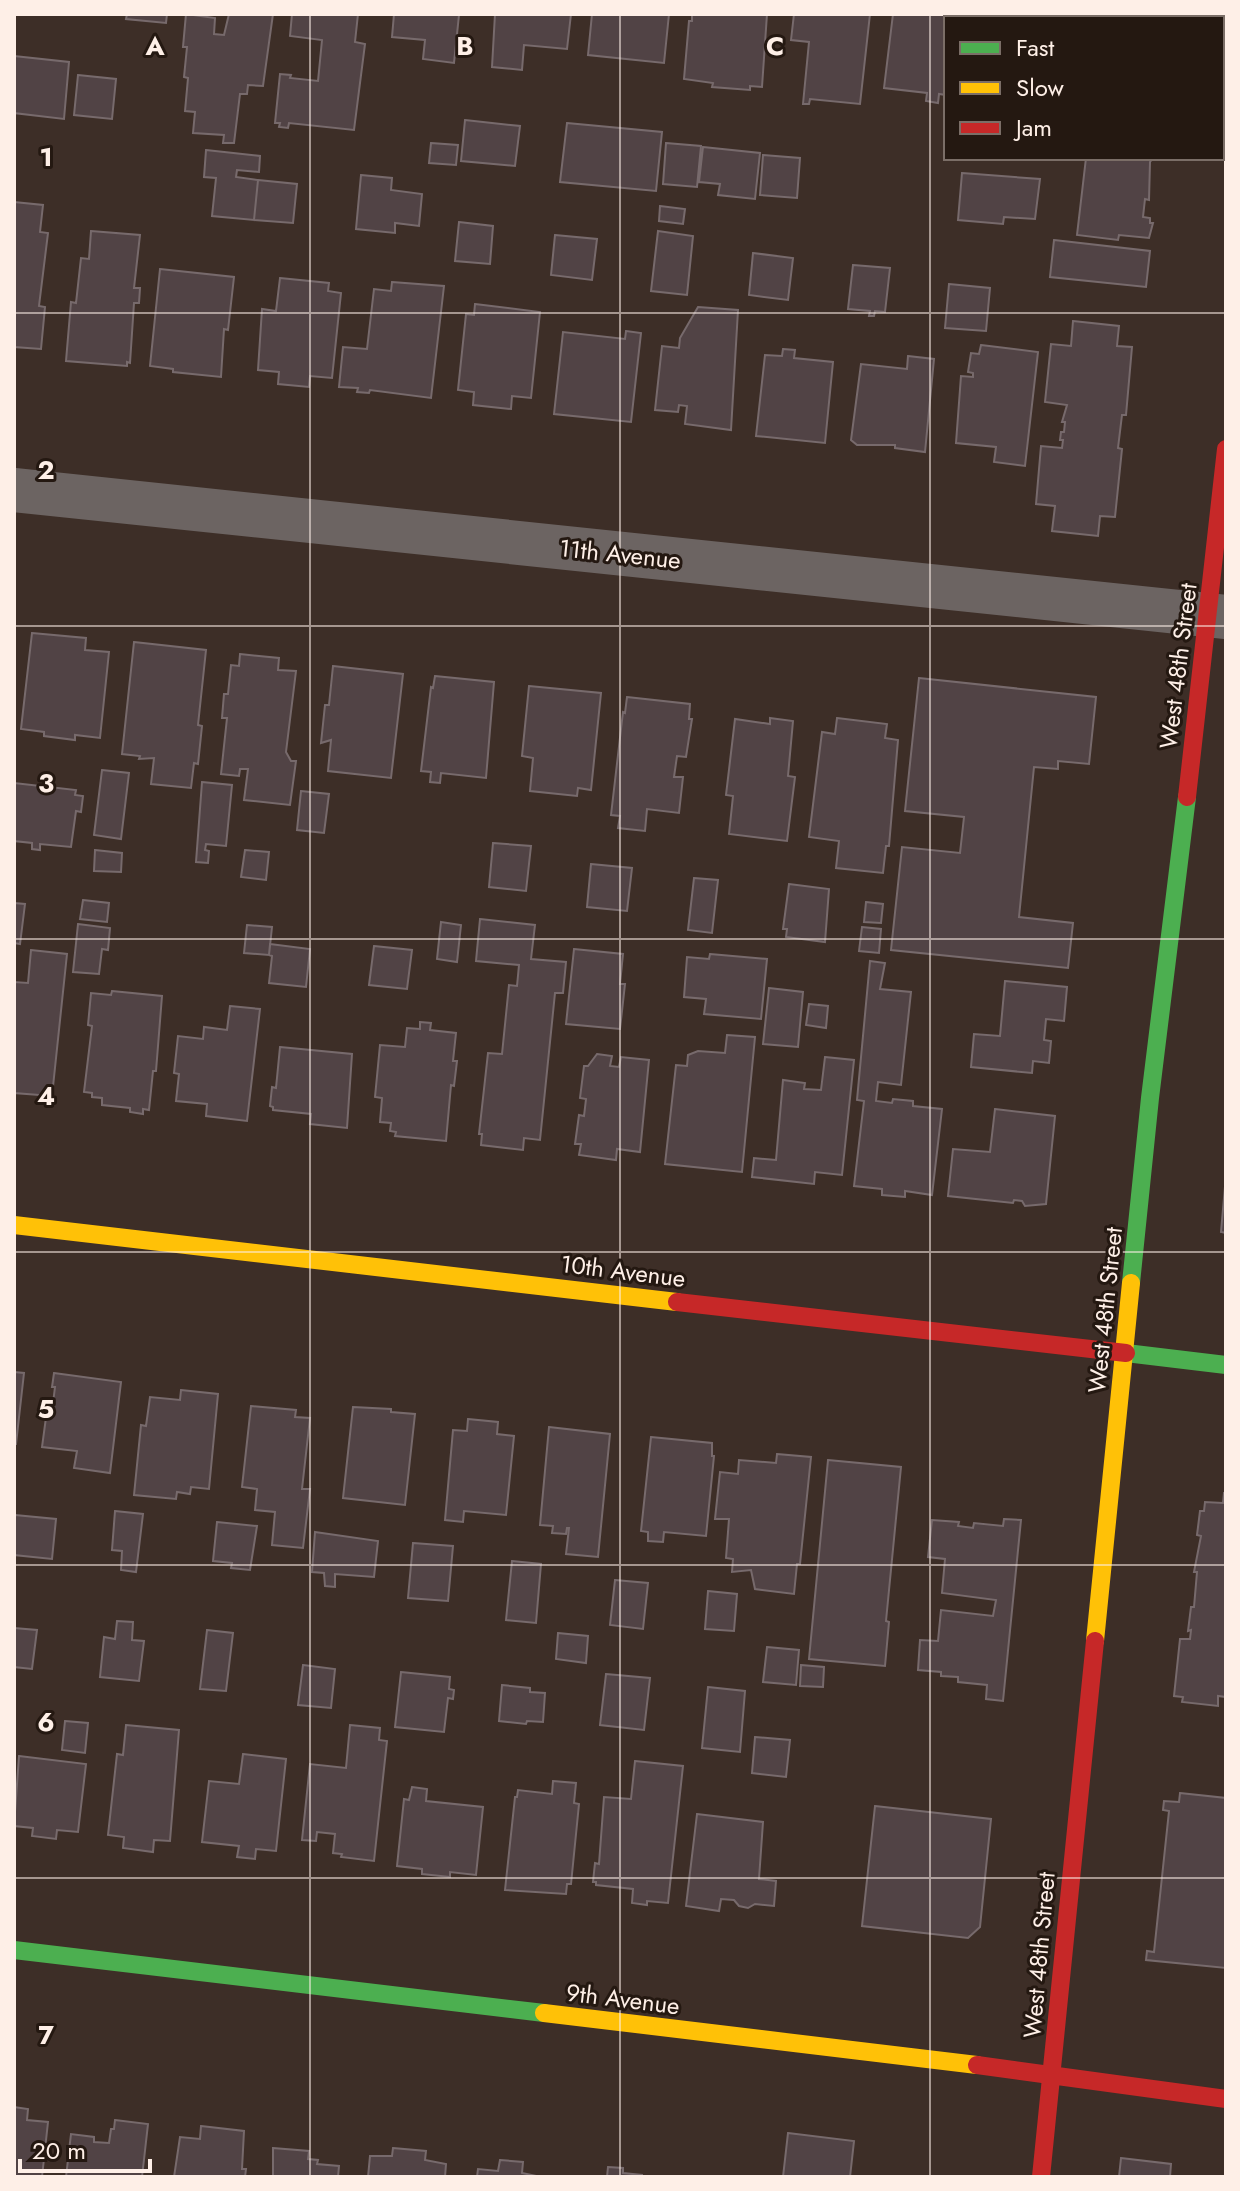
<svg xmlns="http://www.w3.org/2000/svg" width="1240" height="2191" font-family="Jost,sans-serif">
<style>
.building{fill:#514345;stroke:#776a6c;stroke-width:2}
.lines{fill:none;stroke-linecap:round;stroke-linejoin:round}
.street{stroke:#6c6462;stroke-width:44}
.fast{stroke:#4caf50;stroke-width:18}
.slow{stroke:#ffc107;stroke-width:18}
.jam{stroke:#c62828;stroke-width:18}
.grid{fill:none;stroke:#feefe7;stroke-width:2;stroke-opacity:0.55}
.labels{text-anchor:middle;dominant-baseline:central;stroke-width:6;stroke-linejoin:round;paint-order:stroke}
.street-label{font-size:24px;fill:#feefe7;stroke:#241811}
.grid-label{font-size:26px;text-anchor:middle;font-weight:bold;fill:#feefe7;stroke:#241811;stroke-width:6;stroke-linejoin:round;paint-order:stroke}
</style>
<rect width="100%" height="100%" fill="#3d2e27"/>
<path class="building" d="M127,14H167L166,23L126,19Z
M186,14L215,18L214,34L224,35L229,14H273L263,86L248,85L247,94H240L234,143H223L224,135L193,133L195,112L185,111L188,78L184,77L187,47H183Z
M292,14H358L355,42L365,44L354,130L289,123L288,128L279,127L280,123H275L280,74L291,75L290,78L318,81L322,40L290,36Z
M394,14H462L459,15L454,63L423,59L425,40L392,37Z
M495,14H571L567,49L524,45L522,70L492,67Z
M592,14H669L664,63L588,55Z
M692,14H767L762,87L750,86V90L712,87L713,83L684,79L689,21H692Z
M794,14H870L860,104L810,99L809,104H803L809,42L791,40Z
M893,14H971L970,18H946V95L939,94L938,103L926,101L927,93L884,88Z
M1000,14H1071L1070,18H1000Z
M1080,14H1170V18H1080Z
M14,56L69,62L64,119L14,113Z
M78,75L116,79L112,119L74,115Z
M465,120L520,126L515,166L461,161Z
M567,123L662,132L656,191L560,182Z
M431,143L458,145L456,165L429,163Z
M666,143L701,146L697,187L663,184Z
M703,147L760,153L755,199L718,195L720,184L699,182Z
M206,150L260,156L259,172L237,170L236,177L258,180L254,220L212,216L216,178L204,177Z
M763,155L800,158L797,198L760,195Z
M1086,158H1153L1150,162L1149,200L1145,199L1143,217L1150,218V223H1153L1149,238L1119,235L1118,240L1077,235Z
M962,173L1040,179L1035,219L1004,217L1003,224L958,220Z
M361,175L392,178L391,190L422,194L419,226L395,223V233L356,229Z
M258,180L297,184L293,223L254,220Z
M14,202L43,205L40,232L48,233L39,306L45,307L41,349L14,347Z
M660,206L685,209L683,224L659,221Z
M459,222L493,226L490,264L455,261Z
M91,231L140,235L134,288H140L139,303H134L130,363L127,362V366L66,361L71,302L76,303L81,258L89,259Z
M658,231L693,236L687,295L651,291Z
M555,235L597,239L592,280L551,275Z
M1054,240L1150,251L1146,287L1050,277Z
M753,253L793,258L788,300L749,295Z
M853,265L890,268L885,312L875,311L874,316H869L870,311L848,309Z
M160,269L234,277L228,330L224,329L221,377L173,372V369L150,366Z
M280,278L329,283L328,291L341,293L332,378L310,376L309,387L278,384L279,372L258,370L262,309L276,311Z
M392,282L444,286L431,398L370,390L369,393L357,392L358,388L339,387L343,347L367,349L374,289L391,291Z
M949,284L990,288L986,331L945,328Z
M475,304L540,312L531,398L512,396L511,409L473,405L474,392L458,390L466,314L474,315Z
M698,307L738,310L731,430L685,424L687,406L679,405L678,412L655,410L662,346L679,348L680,338Z
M1073,321L1119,326L1117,346L1132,347L1126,415H1122L1118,448L1122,449L1115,517L1100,516L1098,536L1052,531L1055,506L1036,504L1041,446L1062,448L1063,440H1060L1061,432H1064L1065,422H1062L1067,405L1045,402L1051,344L1071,346Z
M626,331L641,333L631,422L554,414L563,332L625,339Z
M981,345L1038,352L1025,466L994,462L996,447L956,443L961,376L973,377V373L968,372L971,353L979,354Z
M783,349L795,350L794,358L833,362L825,443L756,436L765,355L782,356Z
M908,356L934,359L925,452L895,448V445H857L851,440L861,364L907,369Z
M32,633L86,638L85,650L109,652L100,738L75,735V740L44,736V732L21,729Z
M134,642L206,650L198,725L202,726L198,764L194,763L191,788L151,784L154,758L139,759L140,756L122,754Z
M240,654L279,658L278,670L296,671L286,752L291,761H296L290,805L244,800L248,769H240L239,776L221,774L227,718H222L224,694H228L231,665L239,666Z
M333,666L403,674L391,778L328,771L331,740L321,743L325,705H329Z
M435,676L494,682L486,778L441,773L440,783L430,782L431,772L421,771L431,687L433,688Z
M919,678L1096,697L1089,764L1058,761V769L1034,767L1019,917L1073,923L1068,968L891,950L902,847L960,853L964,817L905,811Z
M529,686L601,693L591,790L578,788L577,796L530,791L533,758L522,756Z
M627,697L690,704L689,719H692L686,757L677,756L674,777H683L679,813L647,809L645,831L618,828L620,816L611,815L623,712L625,713Z
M770,718L793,721L788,776L795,777L787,841L729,834L733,796L726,795L735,719L770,724Z
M837,718L887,724L885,738L898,740L889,846H886L883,873L836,868L839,841L809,837L822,732L835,734Z
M102,770L129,773L121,839L94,835Z
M202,782L232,785L226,846L206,844L205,850L209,851L208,863L196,862Z
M14,783L76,790L75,795L83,796L81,812L76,811L71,847L40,844V850L32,849V843L14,841Z
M301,791L329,794L324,833L297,830Z
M493,843L531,846L526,891L489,887Z
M95,850L122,853L121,872L94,871Z
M245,850L269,852L266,880L241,877Z
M591,864L632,868L627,911L587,907Z
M694,878L718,880L712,933L688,930Z
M789,884L829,889L825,942L786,937L787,929H783Z
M83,900L109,903L107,922L80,919Z
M866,902L883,904L881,923L864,922Z
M14,903L25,904L20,944L14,943Z
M480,919L535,925L531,959L566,962L563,993H555L540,1140L524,1138L523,1150L481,1145L482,1134H479L488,1053L502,1054L509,985L517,986L519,965L476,961Z
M441,922L461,925L457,962L437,959Z
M78,924L110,928L108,950L102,949L99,974L73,972Z
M247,925L272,927L269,955L244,953Z
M862,927L881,929L879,953L859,951Z
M270,944L310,949L306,987L269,983L272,956L269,955Z
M374,946L412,950L407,989L369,985Z
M574,949L623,954L620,984H625L620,1029L566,1024Z
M31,950L67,954L52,1096L14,1093V982L28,983Z
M710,954L767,959L761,1019L704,1014L706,999L684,997L687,957L709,959Z
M870,961L885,963L880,989L911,992L901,1085L878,1082L876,1101L892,1103L893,1099L913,1101V1106L942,1109L932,1195L905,1191V1197L882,1195V1189L854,1186L864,1101L857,1100Z
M1005,981L1067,987L1064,1021L1046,1019L1044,1040L1051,1041L1049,1063L1033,1061L1032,1073L971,1067L974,1034L1000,1036Z
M769,988L803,992L798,1047L763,1044Z
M112,991L162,996L156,1071H153L149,1110L143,1109V1114L130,1112V1108L102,1105V1098L92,1097V1093L84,1092L92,1026L88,1025L91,993L111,995Z
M809,1004L828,1006L826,1028L806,1025Z
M230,1006L260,1009L247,1121L206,1116L207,1104L176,1101L179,1074L174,1073L178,1036L203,1039L204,1027L227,1030Z
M420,1022L431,1023L430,1030L456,1033L453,1061H457L454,1086L451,1085L446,1141L395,1136L396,1132L390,1131L391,1123L380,1122L382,1098L375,1097L380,1045L405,1047L407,1028L420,1029Z
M727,1035L755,1037L742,1172L665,1164L676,1065L687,1066L688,1055L698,1051L725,1053Z
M280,1047L352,1054L347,1128L310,1124L311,1114L273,1110V1107L270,1106L272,1087L276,1088Z
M597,1054L612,1056L610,1066L619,1067L621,1057L649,1060L640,1152L617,1149L616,1160L579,1155L581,1144H575L579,1115L584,1116L586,1099L580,1098L584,1066H588Z
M825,1057L854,1060L842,1175L815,1172L814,1184L752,1177L754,1158L776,1160L783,1080L805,1083L804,1089L821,1090Z
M995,1109L1055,1116L1046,1204L1025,1206L1022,1201L1014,1200L1013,1203L948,1196L953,1149L990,1152Z
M1226,1175V1233L1221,1232Z
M14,1372L24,1373L16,1444H14Z
M54,1373L121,1382L110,1473L74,1468L77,1451L42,1447L47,1410L52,1411L55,1387H52Z
M181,1390L218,1394L209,1489L191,1487L190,1494L177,1492L176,1499L134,1495L141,1425L146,1426L150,1397L180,1400Z
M251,1406L296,1410L295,1417L310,1418L302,1489H310L303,1548L272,1545L275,1512L255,1510L257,1489L242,1487Z
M353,1407L391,1409V1412L415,1414L405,1505L343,1498Z
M468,1419L498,1422L497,1434L514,1436L506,1515L464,1511L463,1522L445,1520L453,1430L467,1431Z
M549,1427L610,1434L598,1557L566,1554L569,1528H567L566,1534L552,1533L553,1526L540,1525Z
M651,1437L712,1443V1456H714L706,1536L664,1532L663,1542L648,1541V1532L641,1531Z
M777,1454L811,1457L800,1564H797L794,1594L755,1589L751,1570L732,1572L733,1559L726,1558L729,1519H715L720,1472L738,1474L739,1460L776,1463Z
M828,1460L901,1467L886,1621L889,1622L885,1666L809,1659Z
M1224,1493H1226V1697L1218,1696V1706L1182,1702L1183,1697L1174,1696L1180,1639H1190L1191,1630L1188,1631L1191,1607H1194L1197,1572H1194L1201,1536L1197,1535L1200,1511H1204L1205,1502L1223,1503Z
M115,1511L143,1514L136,1572L121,1570L122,1551L112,1550Z
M15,1515L56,1519L52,1559L14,1555Z
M1004,1519L1021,1520L1003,1701L986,1699L987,1685L958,1682V1677L941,1676V1672L918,1670L920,1640L938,1641L941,1610L993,1616L996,1600L942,1593L945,1559L928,1557L932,1520L959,1522L958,1526L973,1528L974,1523L1003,1526Z
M217,1522L257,1526L250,1570L231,1568L232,1563L213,1561Z
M315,1532L378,1541L374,1577L335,1574V1587L325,1586L324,1573L312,1572Z
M413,1543L453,1546L448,1601L408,1598Z
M512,1561L541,1564L536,1623L506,1620Z
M615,1580L648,1583L643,1629L610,1625Z
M708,1591L737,1594L734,1631L705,1629Z
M117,1621L133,1622L132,1640L144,1641L139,1681L100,1677L104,1637L115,1639Z
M14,1628L37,1630L32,1669L14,1667Z
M207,1630L233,1633L226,1691L200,1689Z
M558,1633L588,1636L586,1663L556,1659Z
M767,1647L799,1650L796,1685L763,1682Z
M303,1665L335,1669L331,1708L298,1705Z
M801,1665L824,1667L823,1687L800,1686Z
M401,1672L450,1677L449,1689L454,1690L453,1699L448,1698L444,1732L395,1727Z
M606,1674L650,1678L644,1730L600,1725Z
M502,1685L530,1688V1692L545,1693L543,1722L527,1721L526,1724L499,1721Z
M708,1687L745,1691L740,1752L702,1748Z
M65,1721L88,1723L85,1753L62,1750Z
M126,1725L179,1730L170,1841L154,1840L153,1852L123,1848L124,1837L108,1835L117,1754L123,1755Z
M350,1725L380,1728L379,1740L387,1741L374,1861L341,1857L342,1854L333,1853L335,1834L317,1832L316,1841L302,1840L310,1764L346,1768Z
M755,1737L790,1740L786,1777L752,1773Z
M243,1754L286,1759L276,1851L256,1849L255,1859L237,1857L239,1846L202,1842L209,1781L239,1784Z
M19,1756L86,1764L78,1832L57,1830L56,1839L32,1836L33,1828L14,1826Z
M635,1761L683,1766L668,1903L647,1901V1905L632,1903L633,1889L596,1885V1882H593L595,1863L599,1864L604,1797L631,1799Z
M553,1781L576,1783L574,1803L579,1804L571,1884H567L566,1894L505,1890L515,1797H517L518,1790L552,1794Z
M412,1787L427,1789L426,1801L483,1807L476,1875L450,1872V1877L422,1874V1869L397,1866L404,1799L409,1800Z
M1180,1793L1226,1798V1968L1146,1960L1147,1951L1154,1952L1169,1811L1163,1810L1164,1801L1179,1802Z
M875,1806L991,1819L980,1927L968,1938L862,1926Z
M697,1814L763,1822L759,1879L776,1881L774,1906L755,1904L748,1908L739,1906L734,1900L721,1899L719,1911L686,1906Z
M14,2107L28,2109L27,2120L48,2122L42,2177H14Z
M115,2120L148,2124L142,2177H66L71,2134L94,2137V2142L109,2143L111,2129H114Z
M201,2126L244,2131L242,2169H246L245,2177H174L180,2137L200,2139Z
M788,2133L854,2141L850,2177H783Z
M273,2148L309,2151L308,2159L318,2160L317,2164L339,2166L338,2177H273Z
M393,2148L426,2151L425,2160L446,2164L445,2177H368L370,2156H392Z
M1121,2158L1171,2164L1170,2177H1119Z
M500,2160L523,2162L522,2173L541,2177H477L478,2169L498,2171Z
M608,2167L623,2168V2173L642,2175V2177H607Z"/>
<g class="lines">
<path class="street" d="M14,490L1226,617"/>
<path class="fast" d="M1131,1283L1150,1098L1187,797
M1126,1353L1226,1365
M14,1950L544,2013"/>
<path class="slow" d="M14,1225L677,1302
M1095,1641L1131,1283
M544,2013L977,2065"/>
<path class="jam" d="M1187,797L1226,449
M677,1302L1126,1353
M977,2065L1226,2099
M1041,2177L1095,1641"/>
</g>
<path class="grid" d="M310,14V2177M620,14V2177M930,14V2177M14,313H1226M14,626H1226M14,939H1226M14,1252H1226M14,1565H1226M14,1878H1226"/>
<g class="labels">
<g class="street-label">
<text transform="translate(620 554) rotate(6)">11th Avenue</text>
<text transform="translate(1178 666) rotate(-83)">West 48th Street</text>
<text transform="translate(623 1271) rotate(7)">10th Avenue</text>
<text transform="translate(1105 1310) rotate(-84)">West 48th Street</text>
<text transform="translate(1039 1955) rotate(-85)">West 48th Street</text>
<text transform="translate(623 1999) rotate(7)">9th Avenue</text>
</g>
</g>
<g class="grid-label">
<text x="155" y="55">A</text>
<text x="465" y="55">B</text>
<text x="775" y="55">C</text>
<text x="46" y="166">1</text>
<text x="46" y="479">2</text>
<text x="46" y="792">3</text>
<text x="46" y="1105">4</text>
<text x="46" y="1418">5</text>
<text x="46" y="1731">6</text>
<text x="46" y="2044">7</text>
</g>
<rect width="1240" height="2191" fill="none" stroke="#feefe7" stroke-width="32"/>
<rect x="944" y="16" width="280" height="144" fill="#241811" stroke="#7b6e67" stroke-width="2"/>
<rect x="960" y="42" width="40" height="12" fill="#4caf50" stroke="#7b6e67" stroke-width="2"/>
<text x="1016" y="56" font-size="24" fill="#feefe7">Fast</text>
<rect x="960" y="82" width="40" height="12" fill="#ffc107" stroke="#7b6e67" stroke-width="2"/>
<text x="1016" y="96" font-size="24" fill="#feefe7">Slow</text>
<rect x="960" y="122" width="40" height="12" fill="#c62828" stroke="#7b6e67" stroke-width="2"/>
<text x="1016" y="136" font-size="24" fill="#feefe7">Jam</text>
<path d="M20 2159v12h130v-12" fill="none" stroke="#feefe7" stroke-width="4"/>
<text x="32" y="2159" font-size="24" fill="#feefe7" stroke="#241811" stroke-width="6" paint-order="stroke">20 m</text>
</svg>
